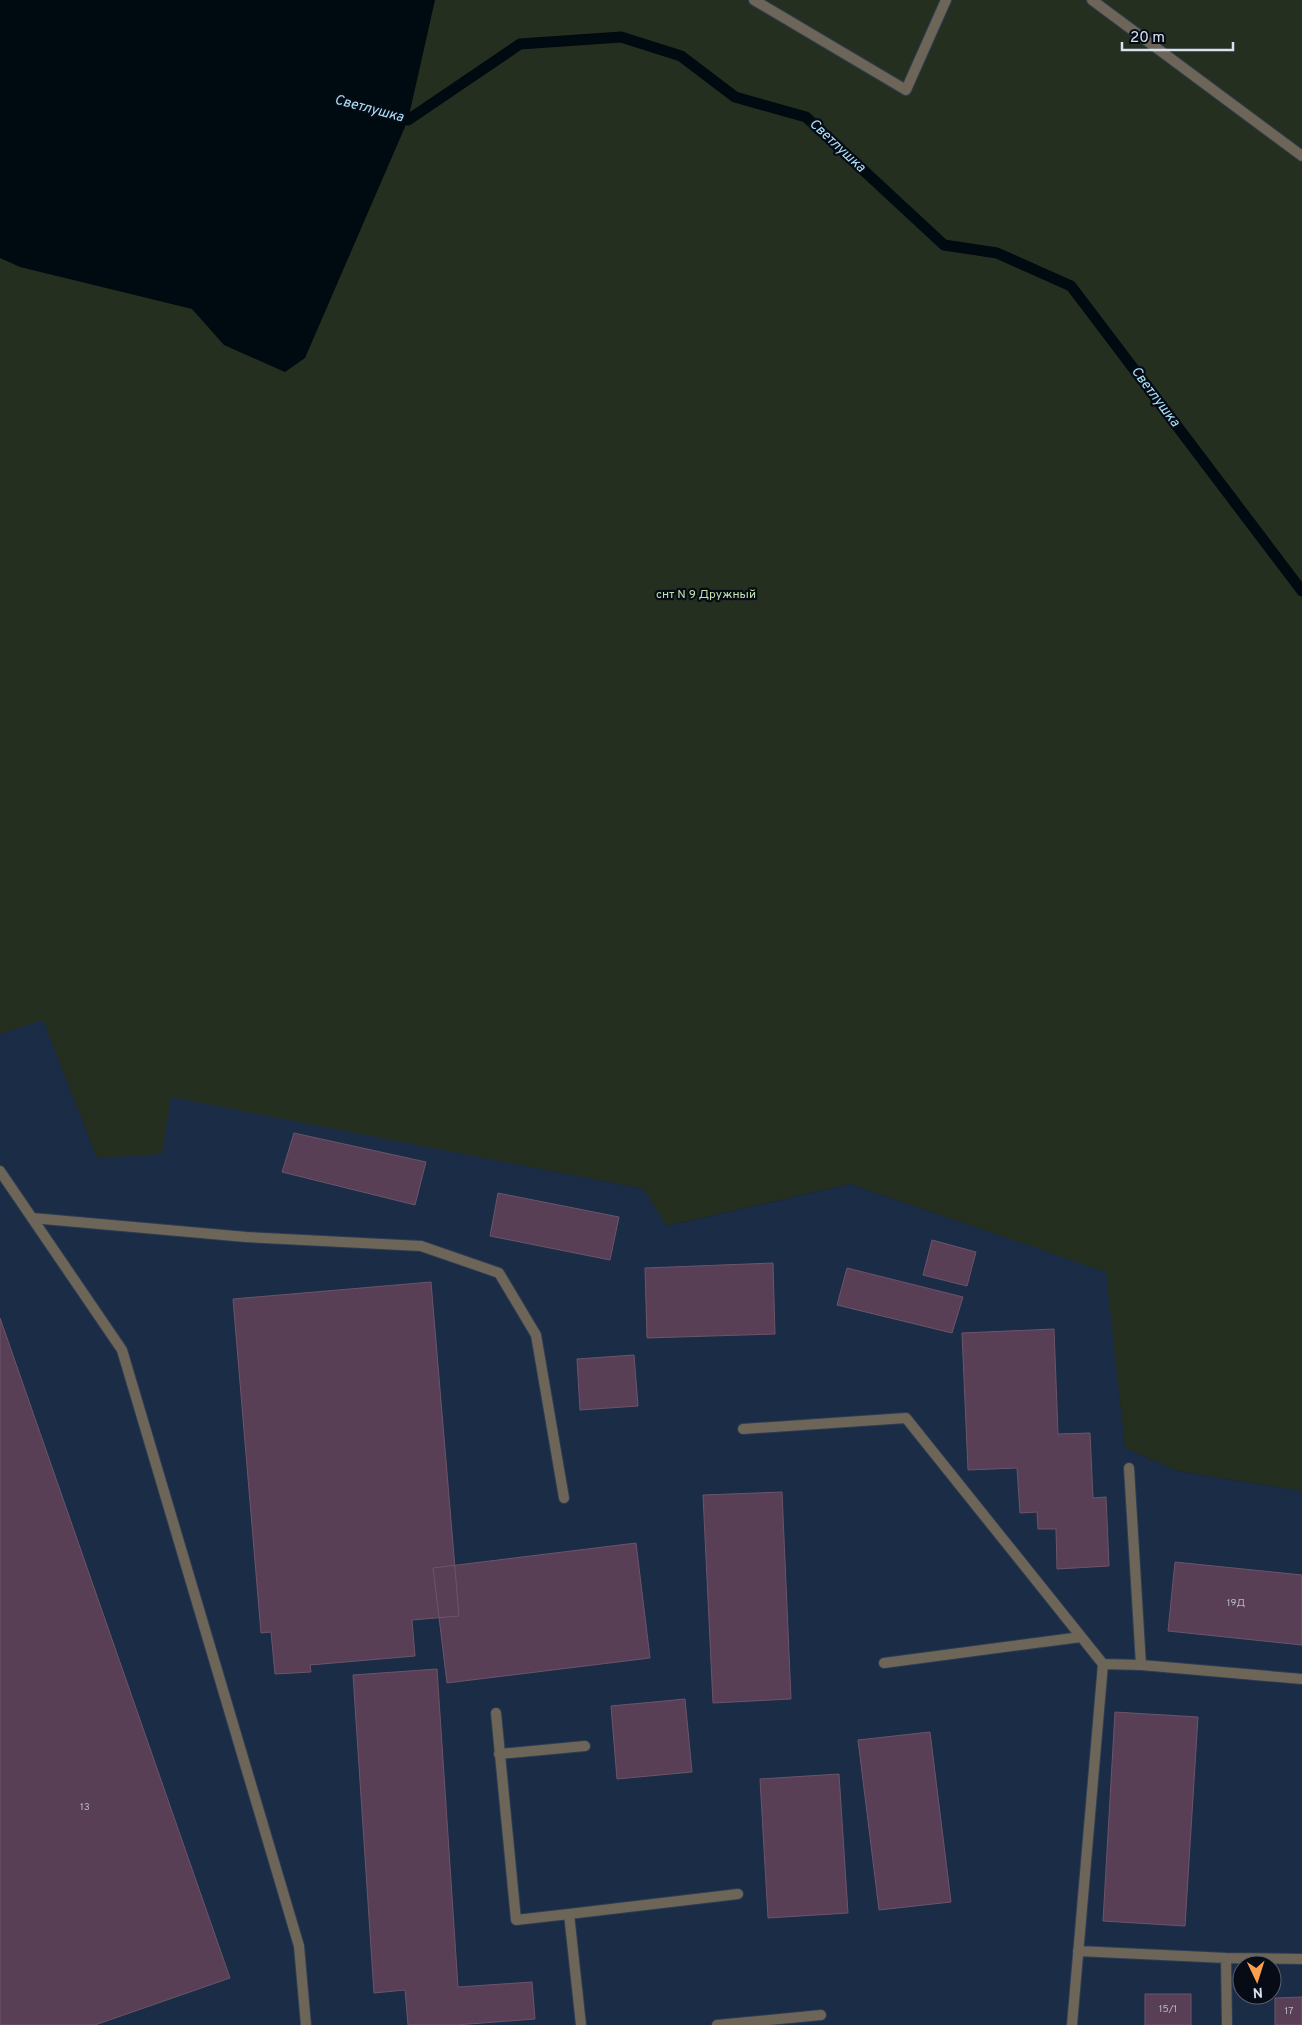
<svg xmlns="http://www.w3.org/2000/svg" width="1302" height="2025" font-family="Overpass,sans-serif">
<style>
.built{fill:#1b2c47;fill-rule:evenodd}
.green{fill:#252f20}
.water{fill:#000a11}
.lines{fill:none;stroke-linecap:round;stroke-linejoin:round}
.stream{stroke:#000a11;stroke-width:11}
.building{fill:#583f56;stroke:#6c5469}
.service-casing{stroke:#2f3d52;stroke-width:12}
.service{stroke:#6d6658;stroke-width:10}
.labels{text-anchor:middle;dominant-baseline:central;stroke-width:4.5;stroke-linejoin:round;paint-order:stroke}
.number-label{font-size:10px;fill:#b7b8ca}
.park-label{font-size:12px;fill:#bfe2ad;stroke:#060b15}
.water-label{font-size:14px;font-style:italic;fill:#ade4fa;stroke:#060b15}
</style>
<rect width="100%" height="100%" fill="#142238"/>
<path class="built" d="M43,1019L97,1158L171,1096L644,1189L667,1226L850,1184L1107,1272L1125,1448L1178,1471L1302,1491V2025H0V1034ZM1242,1965H1272V1995H1242Z"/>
<path class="green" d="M0,0H1302V1491L1178,1471L1125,1448L1106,1272L850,1184L666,1226L644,1189L171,1097L162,1154L97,1158L43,1020L0,1034Z"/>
<path class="water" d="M0,0H435L408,120L305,358L285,372L224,345L192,309L20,267L0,258Z"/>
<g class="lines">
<path class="stream" d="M395,116L408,120L520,44L621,37L681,56L735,97L806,117L944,245L997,253L1071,286L1302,591"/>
</g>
<path class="building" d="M294,1133L426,1162L415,1205L282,1172Z
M498,1193L619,1217L610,1260L490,1236Z
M932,1240L976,1252L967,1286L923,1275Z
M773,1263L775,1334L647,1338L645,1268Z
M847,1268L963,1297L952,1333L837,1305Z
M431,1282L459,1616L412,1620L415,1656L310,1665L311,1672L275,1674L271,1632L261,1633L233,1299Z
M0,1318L230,1978L95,2025H0Z
M1054,1329L1058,1434L1090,1433L1093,1498L1106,1497L1109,1566L1057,1569L1056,1529H1038L1037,1512L1020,1513L1017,1468L968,1470L962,1333Z
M634,1355L638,1406L580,1410L577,1359Z
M782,1492L791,1699L713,1703L703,1495Z
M636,1543L650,1658L447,1683L433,1568Z
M1175,1562L1302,1575V1645L1168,1631Z
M437,1669L458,1987L532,1982L535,2019L456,2025H408L405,1990L374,1993L353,1675Z
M685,1699L692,1772L617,1779L611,1706Z
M1115,1712L1198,1717L1185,1926L1103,1921Z
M930,1732L951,1902L879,1910L858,1740Z
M839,1774L848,1913L768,1918L760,1779Z
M1145,1994H1191V2025H1145Z
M1302,1997V2025H1275V1998Z"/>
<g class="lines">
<g class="service-casing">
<path id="service" d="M754,0L906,90L946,0
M1092,0L1302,156
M0,1171L122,1350L299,1946L306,2025
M32,1218L246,1237L421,1246L499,1273L536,1335L564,1498
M743,1429L906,1418L1103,1664L1072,2025
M884,1663L1081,1637
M1103,1664L1141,1665L1129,1468
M1141,1665L1302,1679
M496,1713L516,1920L569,1914
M499,1754L585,1746
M1078,1951L1226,1958L1227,2025
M1226,1958L1302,1959
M581,2025L569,1914L738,1894
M717,2025L821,2015"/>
</g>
<use href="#service" class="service"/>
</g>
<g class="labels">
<g class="number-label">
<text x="1236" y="1603">19Д</text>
<text x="85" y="1807">13</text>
<text x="1168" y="2009">15/1</text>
<text x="1289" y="2011">17</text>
</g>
<g class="park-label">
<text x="706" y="595">снт N 9 Дружный</text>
</g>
<g class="water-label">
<text transform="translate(369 109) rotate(15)">Светлушка</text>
<text transform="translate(837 146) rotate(43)">Светлушка</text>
<text transform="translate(1155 397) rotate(53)">Светлушка</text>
</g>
</g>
<g transform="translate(1257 1980) rotate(176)"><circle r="24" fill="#060b15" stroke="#5a616d"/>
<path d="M0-4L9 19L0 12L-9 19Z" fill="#fa9f4e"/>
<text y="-8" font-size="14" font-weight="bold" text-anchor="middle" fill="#d7e1f0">N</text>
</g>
<path d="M1122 42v8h111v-8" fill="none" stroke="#d7e1f0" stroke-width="2.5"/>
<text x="1130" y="42" font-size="15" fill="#d7e1f0" stroke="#060b15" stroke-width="4" paint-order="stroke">20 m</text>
</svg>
